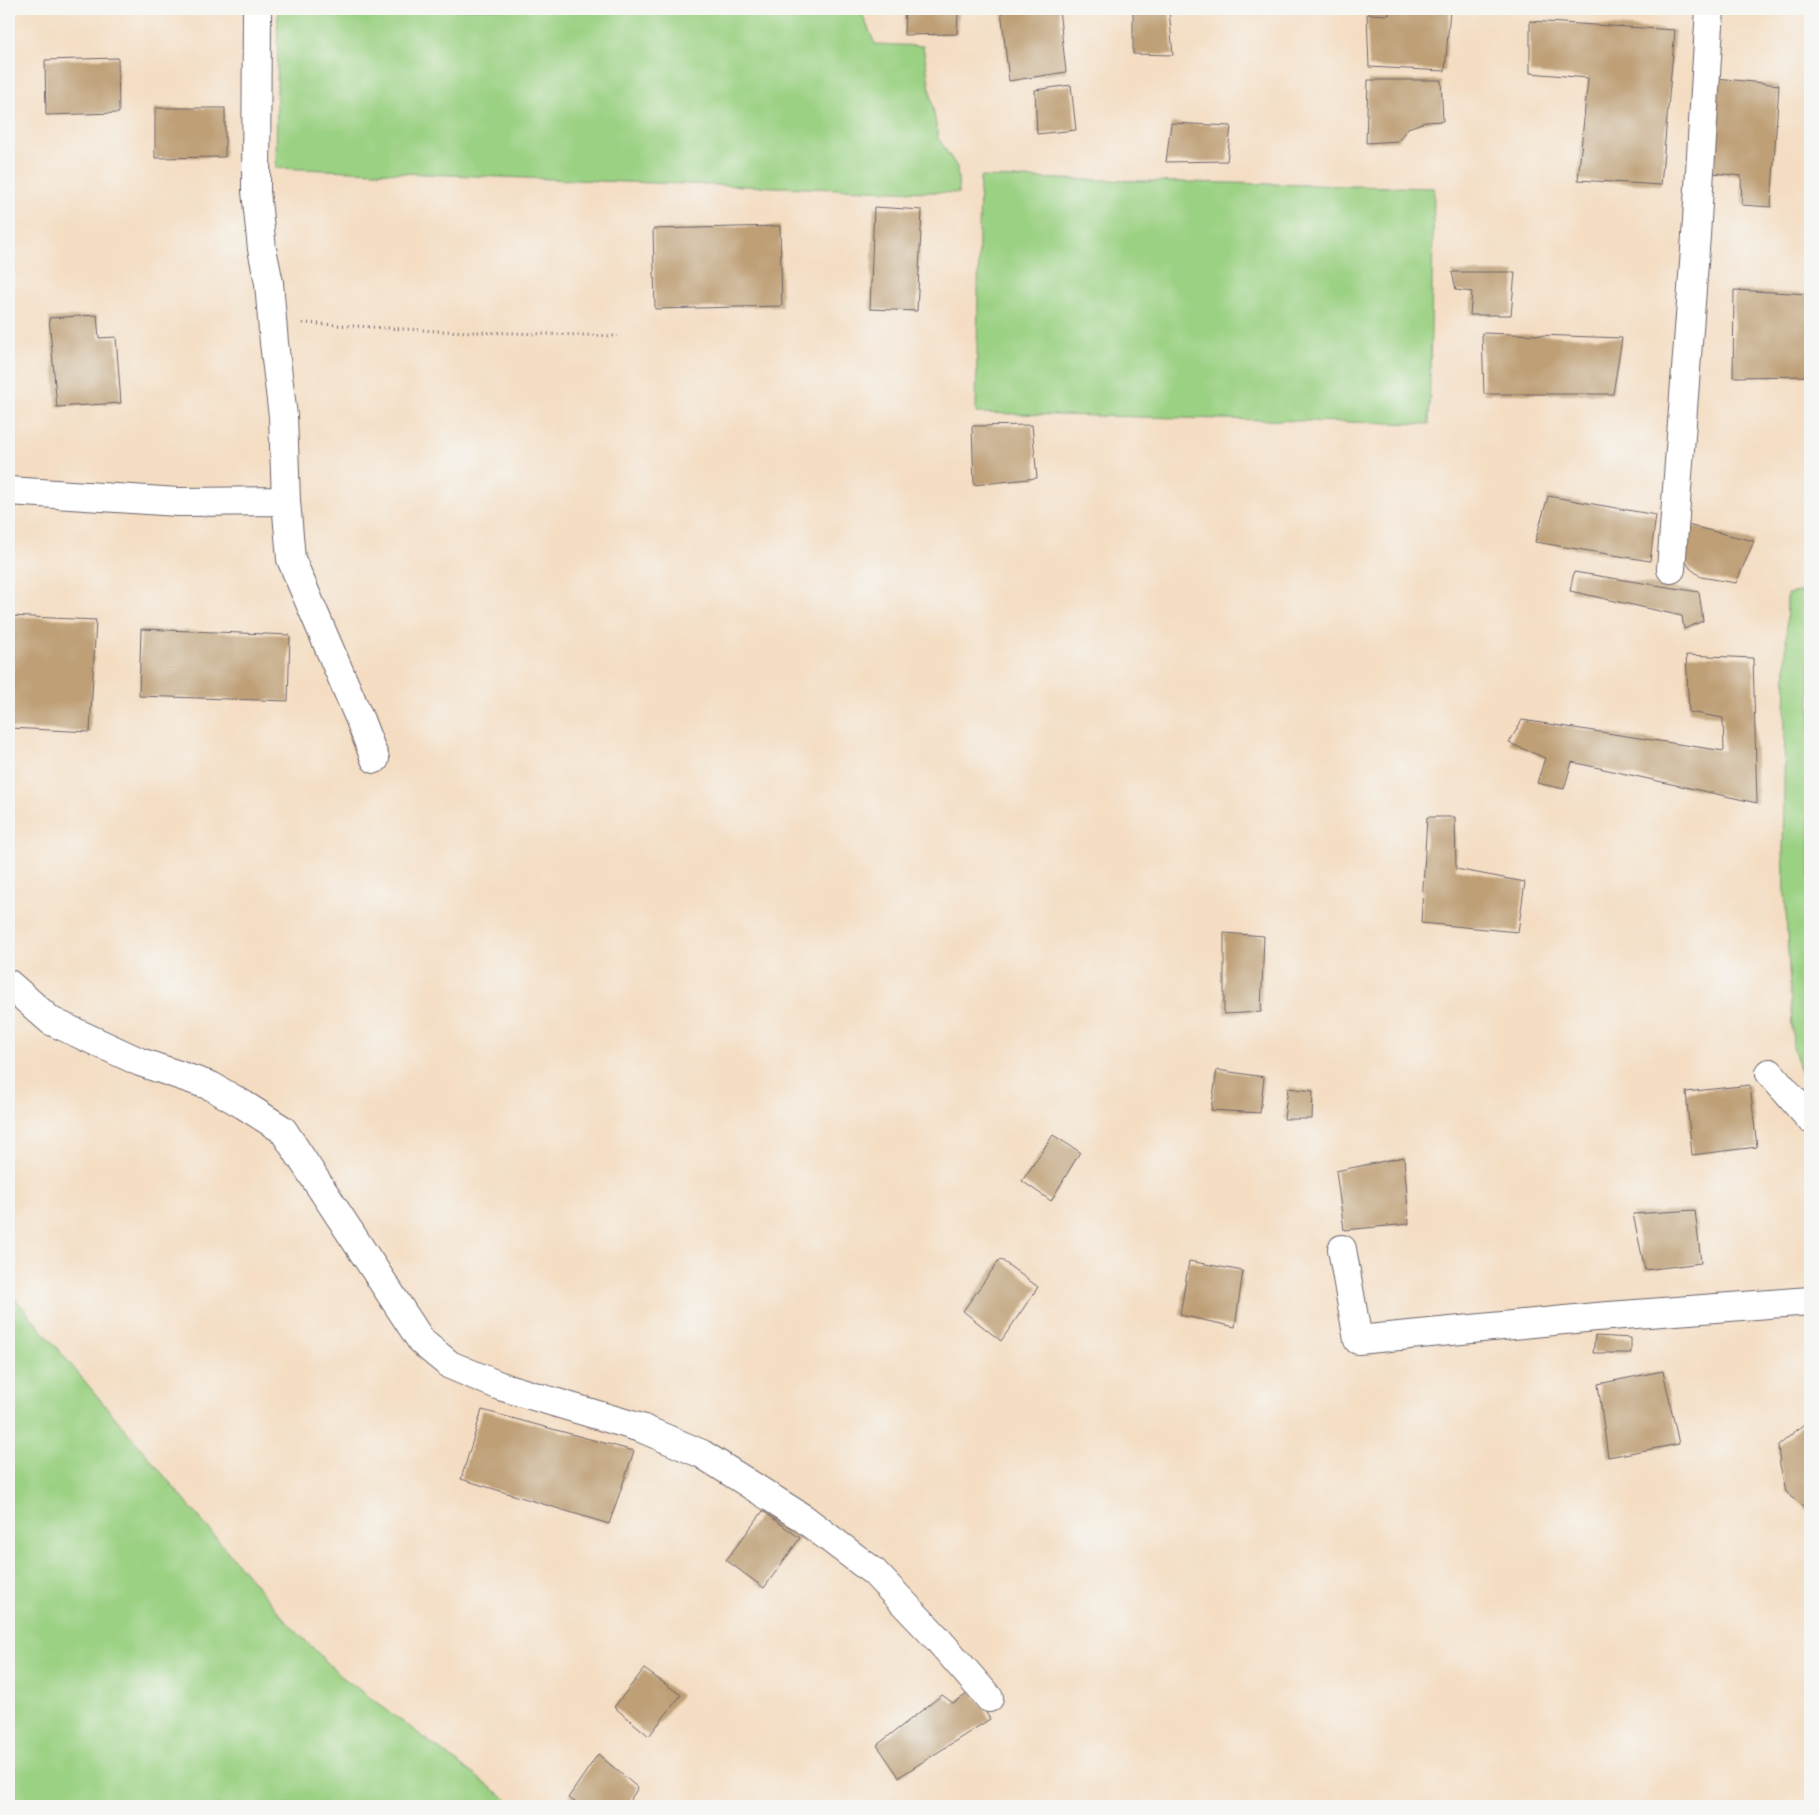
<svg xmlns="http://www.w3.org/2000/svg" width="1819" height="1815" font-family="'Comic Neue',sans-serif">
<style>
.green{fill:#9bd183;stroke:#5e7a5f}
.building{fill:#be9f76}
.lines{fill:none;stroke-linecap:round;stroke-linejoin:round}
.minor-casing{stroke:#6c636a;stroke-width:30}
.path{stroke:#6c636a;stroke-width:3;stroke-dasharray:1 4;stroke-linecap:butt}
.minor{stroke:#fff;stroke-width:28}
</style>
<rect width="100%" height="100%" fill="#f6f6f2"/>
<filter id="ink" filterUnits="userSpaceOnUse"><feTurbulence type="fractalNoise" baseFrequency=".02" numOctaves="2"/><feDisplacementMap in="SourceGraphic" scale="10" xChannelSelector="R" yChannelSelector="G"/><feConvolveMatrix kernelMatrix="1 2 1 2 8 2 1 2 1" color-interpolation-filters="sRGB"/></filter>
<filter id="wash" filterUnits="userSpaceOnUse"><feTurbulence type="fractalNoise" baseFrequency=".0096" numOctaves="4" result="noise"/><feDisplacementMap in="SourceGraphic" scale="20" xChannelSelector="R" yChannelSelector="G"/><feGaussianBlur stdDeviation="1.12" result="paint"/><feColorMatrix in="noise" values="0 0 0 0 0 0 0 0 0 0 0 0 0 0 0 0 0 1.4 0 .05"/><feComposite in="paint" operator="in"/></filter>
<g filter="url(#wash)">
<rect width="100%" height="100%" fill="#f4ddc2"/>
<path class="green" d="M278,9H860L875,44L923,46L938,138L957,167L959,193L625,182L276,168Z
M980,177L1434,188L1429,424L976,413Z
M1810,590V1085L1801,1072L1793,1047L1783,853L1787,594Z
M9,1291L286,1621L341,1676L516,1806H9Z"/>
<g id="blocks">
<path class="building" d="M905,9H935V13L958,11L957,34L904,35Z
M1001,9H1059L1066,72L1009,81Z
M1133,9H1169L1173,55L1133,54Z
M1390,9H1450L1445,71L1369,67L1367,14L1389,15Z
M1530,21L1675,30L1661,185L1578,180L1588,78L1530,73Z
M118,58L119,113L46,115L45,60Z
M1717,78L1779,85L1771,207L1742,205L1741,176L1713,173Z
M1368,80H1441L1443,121L1425,122L1408,128L1398,141L1366,143Z
M1071,85L1076,130L1037,134L1035,90Z
M155,108H225V157L155,158Z
M1171,123L1231,126L1227,161L1166,162Z
M874,207L922,210L917,311L870,309Z
M780,226L782,306L655,309L653,229Z
M1452,272H1515L1511,315H1470L1472,292L1456,290Z
M1734,290L1810,294V376L1733,377Z
M97,315L99,338L116,337L121,403L57,407L49,318Z
M1482,333L1622,338L1613,394H1484Z
M1032,425L1037,478L974,485L972,426Z
M1548,496L1656,515L1650,561L1535,542Z
M1687,525L1754,541L1736,583L1701,577L1690,568L1681,555Z
M1574,572L1699,592L1703,621L1684,629L1682,616L1570,591Z
M9,616L96,620L90,732L9,728Z
M141,629L290,635L288,701L139,696Z
M1686,655L1753,658L1757,803L1572,762L1564,789L1537,783L1545,758L1509,743L1522,720L1724,751L1723,718L1689,712Z
M1427,817H1455L1456,869L1525,882L1518,932L1421,923Z
M1224,933L1264,936L1261,1012L1224,1014Z
M1217,1070L1264,1077L1260,1113L1211,1110Z
M1750,1085L1757,1147L1692,1155L1686,1092Z
M1288,1088L1313,1091L1312,1119H1284Z
M1053,1135L1080,1152L1051,1201L1022,1181Z
M1404,1157L1409,1224L1344,1230L1336,1171Z
M1695,1210L1701,1263L1645,1270L1633,1214Z
M1000,1259L1038,1287L1001,1341L963,1311Z
M1189,1261L1243,1271L1235,1327L1180,1315Z
M1595,1336L1631,1338V1353H1593Z
M1663,1371L1679,1444L1608,1457L1598,1384Z
M482,1410L634,1451L609,1524L461,1479Z
M1810,1419V1512L1786,1492L1780,1465L1778,1446Z
M763,1511L800,1538L764,1588L726,1560Z
M644,1669L681,1695L649,1736L614,1707Z
M972,1691L990,1719L899,1777L877,1745L942,1695L953,1703Z
M598,1754L638,1788L626,1806H582L568,1798Z"/>
</g>
</g>
<g filter="url(#ink)">
<use href="#blocks" fill-opacity="0" stroke="#6c636a" stroke-width="1"/>
<g class="lines">
<g class="minor-casing">
<path id="minor" d="M257,9L256,191L262,249L269,283L274,343L283,416L286,501L291,559L360,720L375,759
M9,491L178,502L286,501
M1671,569L1696,236L1710,9
M9,984L51,1021L140,1062L211,1086L244,1105L283,1130L422,1342L450,1365L500,1386L641,1428L702,1454L803,1518L874,1572L934,1635L989,1698
M1770,1073L1810,1119
M1342,1249L1358,1340L1596,1317L1810,1301"/>
</g>
<path class="path" d="M303,323L438,331L618,336"/>
<use href="#minor" class="minor"/>
</g>
</g>
<rect width="1819" height="1815" fill="none" stroke="#f6f6f2" stroke-width="30"/>
</svg>
